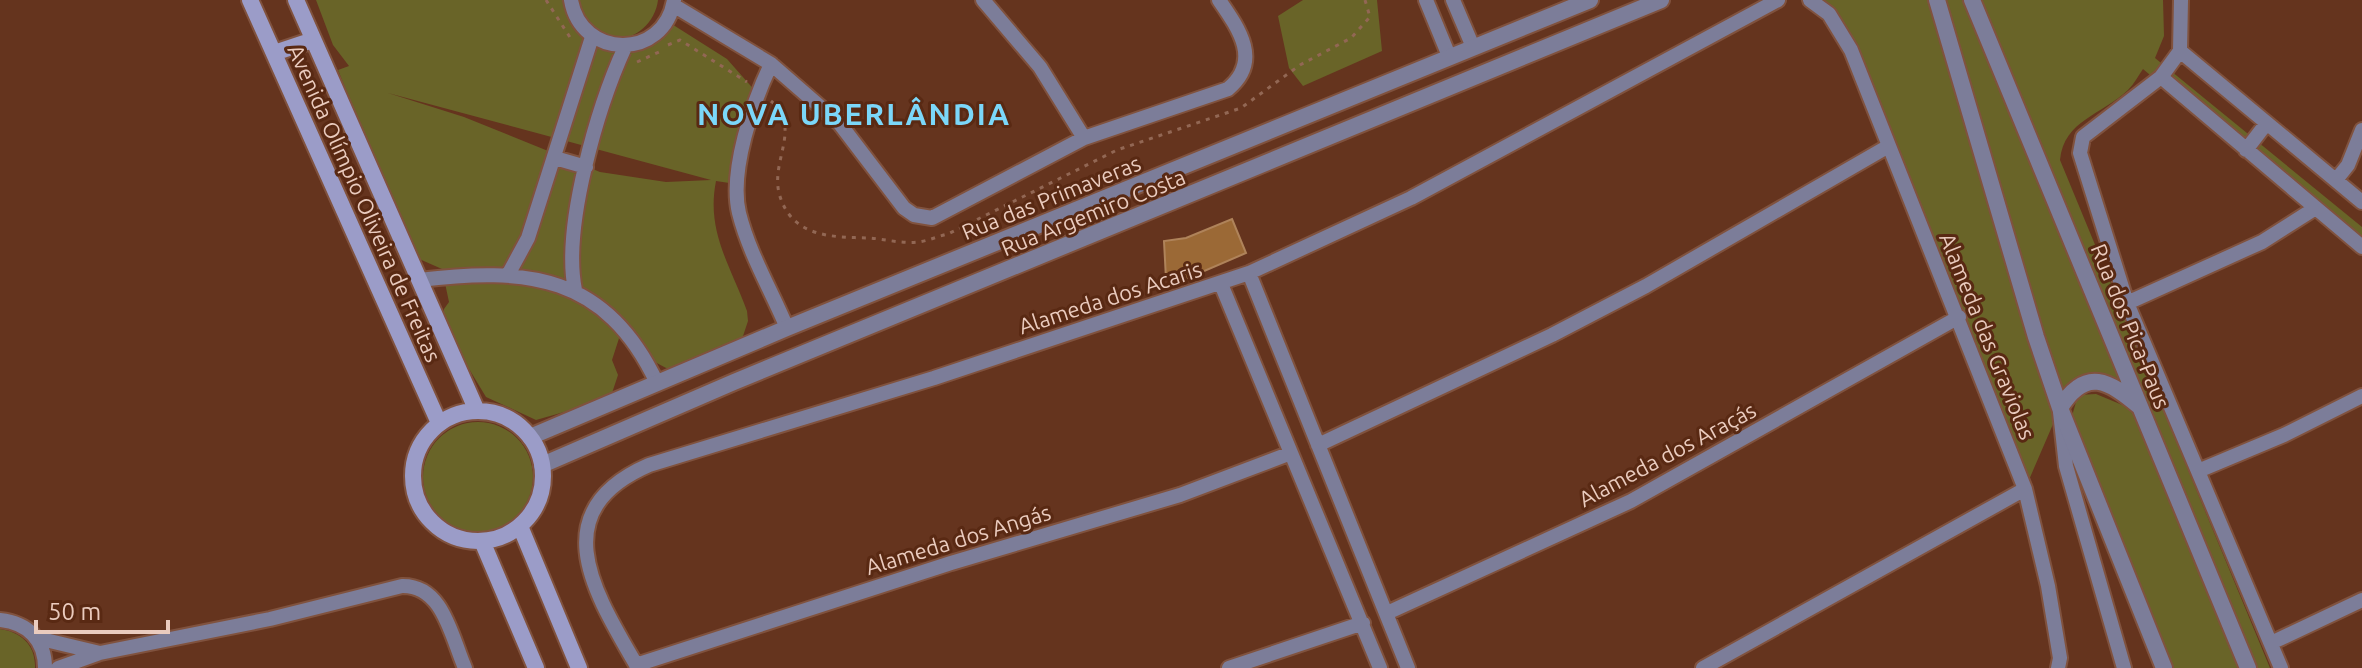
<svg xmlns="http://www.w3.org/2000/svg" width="2362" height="668" font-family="Ubuntu,sans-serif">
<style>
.green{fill:#696428;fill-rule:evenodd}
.building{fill:#9b6936;stroke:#af835a;stroke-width:2}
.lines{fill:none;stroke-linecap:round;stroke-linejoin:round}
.minor-casing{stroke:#80523e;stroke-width:18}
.tertiary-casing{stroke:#80523e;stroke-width:20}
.secondary-casing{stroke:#80523e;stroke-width:20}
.path{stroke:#926754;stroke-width:3;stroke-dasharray:4 6;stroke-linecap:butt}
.minor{stroke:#7c7d99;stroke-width:14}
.tertiary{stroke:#7c7d99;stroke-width:16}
.secondary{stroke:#9b9cc8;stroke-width:16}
.labels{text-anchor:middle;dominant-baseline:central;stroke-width:6;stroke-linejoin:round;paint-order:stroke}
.street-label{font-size:22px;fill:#eacbbe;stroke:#592913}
.district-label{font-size:30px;font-weight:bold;letter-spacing:2px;fill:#7bd7f9;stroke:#592913}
</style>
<rect width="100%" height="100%" fill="#65341e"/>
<path class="green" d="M316,0H571L580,26L625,47L667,21L727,59L757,93L736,184L716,181C706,232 730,264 747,311L748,321L742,339L668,369L653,361L623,326L612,360L618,375L610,399L536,420L486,397L443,326L444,309L449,302L442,269L417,258L409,246L338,70L349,66L333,45ZM388,93L711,180L666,182L600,172L464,117Z
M577,0H658C654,34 611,55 586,25C582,19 580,7 577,0Z
M1303,0H1377L1382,51L1303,86L1289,68L1278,16Z
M1810,0H1972L2141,407L2103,381L2060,408L2025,489L1851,50Z
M1979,0H2163L2164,36L2155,58L2362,227V255L2143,69C2138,76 2134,84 2128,90C2102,115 2064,120 2060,160L2270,668H2252Z
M2096,394L2132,409L2238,668H2174L2072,416L2078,395Z
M423 477a55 55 0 1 1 110 0a55 55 0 1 1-110 0Z
M0,629C21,632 36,645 35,668H0Z"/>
<path class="building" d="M1232,219L1246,253L1188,278L1166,279L1164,241L1186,238Z"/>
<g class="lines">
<g class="minor-casing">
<path id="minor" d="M571,0C581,59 664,61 674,0
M983,0L1040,67L1084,138
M1426,0L1449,56
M1453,0L1473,47
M1810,0L1829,14L1851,50L2025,489L2048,586L2060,658L2058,668
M2181,0L2180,51L2161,77L2083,137L2080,153L2127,303L2281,668
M673,5L771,64L840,124L904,208L914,215L932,218L1084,138L1228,89C1262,61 1239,29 1219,0
M2180,51L2362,202
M771,64C753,102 729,171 739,213C749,253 771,290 787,328
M2161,77L2362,247
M2246,150L2266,124
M555,158L586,167
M2336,180L2348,165L2362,130
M509,273L528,238L592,37
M1249,273L1408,668
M419,280C526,267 606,274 657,383
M1221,284L1380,668
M575,290C562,227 598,106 625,47
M2127,303L2262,242L2314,209
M2060,412L2066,466L2124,668
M1318,445L1552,335L1646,286L1887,147
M2198,471L2284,435L2362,396
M1387,613L1631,501L1959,317
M0,620C28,623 45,640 45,668
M37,638L100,653
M2271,643L2362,600
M636,665L951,563L1180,495L1291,453
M58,668L100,653L270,619L402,586C443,585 451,636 465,668
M638,668C596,595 541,512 649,465L934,378L1249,273L1411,198L1778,0
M1229,668L1363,623
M1703,668L2025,489"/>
</g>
<g class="tertiary-casing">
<path id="tertiary" d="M1937,0L2036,337L2060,408L2164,668
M1972,0L2248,668
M2060,408C2086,366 2109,381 2139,406
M530,437L787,328L1590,0
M542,465L734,382L1661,0"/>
</g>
<g class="secondary-casing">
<path id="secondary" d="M250,0L439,423
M296,0L477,411
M274,53L313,40
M413 476a65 65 0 1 1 130 0a65 65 0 1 1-130 0Z
M520,526L579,668
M482,541L536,668"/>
</g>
<path class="path" d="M546,0L573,42
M668,45L680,40L747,82
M637,62L659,52
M771,101C802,128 771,159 779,193C791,238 832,237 869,238C885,239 902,244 918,242C928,241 938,236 948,234L1117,150L1241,108L1300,65L1351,38L1370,17L1365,0"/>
<use href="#minor" class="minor"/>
<use href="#tertiary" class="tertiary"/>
<use href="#secondary" class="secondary"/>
</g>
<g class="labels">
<g class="street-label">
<text transform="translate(1051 197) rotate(-22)">Rua das Primaveras</text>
<text transform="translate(365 203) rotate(66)">Avenida Olímpio Oliveira de Freitas</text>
<text transform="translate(1093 212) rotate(-22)">Rua Argemiro Costa</text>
<text transform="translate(1110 297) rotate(-18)">Alameda dos Acaris</text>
<text transform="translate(2131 326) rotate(68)">Rua dos Pica-Paus</text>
<text transform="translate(1988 336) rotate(68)">Alameda das Graviolas</text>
<text transform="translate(1667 454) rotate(-28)">Alameda dos Araçás</text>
<text transform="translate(958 539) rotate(-17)">Alameda dos Angás</text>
</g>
<g class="district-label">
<text x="854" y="114">NOVA UBERLÂNDIA</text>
</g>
</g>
<path d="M36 620v12h132v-12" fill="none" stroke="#eacbbe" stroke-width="4"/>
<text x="48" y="620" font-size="24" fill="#eacbbe" stroke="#592913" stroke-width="6" paint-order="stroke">50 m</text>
</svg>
